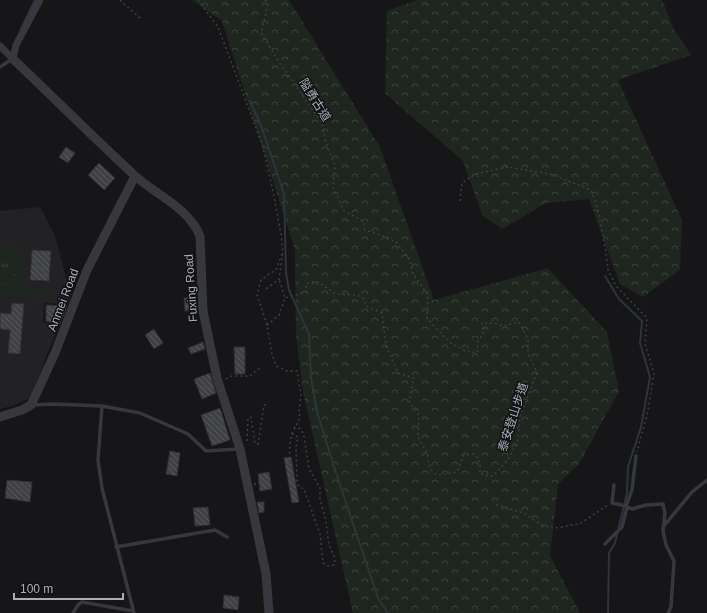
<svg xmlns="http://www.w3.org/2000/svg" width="707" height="613" font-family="Arial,'Noto Sans TC',sans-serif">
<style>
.built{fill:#222225}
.grass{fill:url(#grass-tufts)}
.forest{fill:url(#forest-crowns)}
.pitch{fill:#1e261f}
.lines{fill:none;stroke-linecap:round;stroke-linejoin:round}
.stream{stroke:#2c353c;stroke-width:2}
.building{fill:url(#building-back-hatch);stroke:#303034}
.path{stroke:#3d3f44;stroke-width:1.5;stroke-dasharray:2 3;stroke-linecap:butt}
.service{stroke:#37383d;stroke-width:3.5}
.minor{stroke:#37383d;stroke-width:7}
.tertiary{stroke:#37383d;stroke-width:9}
.labels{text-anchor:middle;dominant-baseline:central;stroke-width:3;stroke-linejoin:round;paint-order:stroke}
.street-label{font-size:12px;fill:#a8adb8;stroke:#111113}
</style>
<defs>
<pattern id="grass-tufts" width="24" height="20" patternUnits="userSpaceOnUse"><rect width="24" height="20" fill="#1e261f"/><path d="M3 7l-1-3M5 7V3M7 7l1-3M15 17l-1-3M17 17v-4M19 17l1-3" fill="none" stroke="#3c433d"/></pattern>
<pattern id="forest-crowns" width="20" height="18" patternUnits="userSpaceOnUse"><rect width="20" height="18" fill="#1e261f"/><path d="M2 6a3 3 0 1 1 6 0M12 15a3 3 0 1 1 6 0" fill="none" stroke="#3c433d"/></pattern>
<pattern id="building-back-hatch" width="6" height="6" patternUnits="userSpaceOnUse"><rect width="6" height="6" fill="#404145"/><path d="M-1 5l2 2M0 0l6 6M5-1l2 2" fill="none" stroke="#595a5e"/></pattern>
</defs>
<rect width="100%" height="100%" fill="#161618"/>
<path class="built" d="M40,207L55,236L71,297L68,304L44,303L43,322L58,327L30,398L12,406L0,409V211Z"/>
<path class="grass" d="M0,253C3,253 7,253 10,254C26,261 15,283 2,285H0Z"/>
<path class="forest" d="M192,0H289L380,147L434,300L548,268L607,332L619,391L579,464L558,484L550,556L580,613H353L303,392L296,335L295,250L222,21Z
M417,0H662L674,29L691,55L618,80L682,220L680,270L643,297L620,284L589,199L546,203L502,229L482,215L463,161L385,93L387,11Z"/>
<path class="pitch" d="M0,244C6,244 13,244 18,248C30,257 25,275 18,285L19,287L52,290L51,299L0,296V285C14,285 24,266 12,255C9,252 4,253 0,253Z"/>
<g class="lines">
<path class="stream" d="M21,29L35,0
M250,101L262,128L284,194L286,273L289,290L309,334L311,378L317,412L336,473L378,598L388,613
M605,276L619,299L642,321L640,343L650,377L641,427L628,467L627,493L615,543L609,553L608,613"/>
</g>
<path class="building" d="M66,147L75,153L68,163L59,157Z
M99,163L115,178L104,190L88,175Z
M32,250L51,251L49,281L30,280Z
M196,297L197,310L185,311L184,298Z
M12,303L24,304L20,354L8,353L10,330L0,329V313L11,314Z
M46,305L67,306L59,326L46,321Z
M154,329L163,343L154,349L145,335Z
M203,342L205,349L191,354L188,348Z
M234,347H245V374H235Z
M210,373L216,393L202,399L194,379Z
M220,408L230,440L212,446L201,415Z
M170,451L180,453L177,476L166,474Z
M291,457L299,502L292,503L284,458Z
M269,472L272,489L260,491L258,474Z
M7,480L32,482L30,502L5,498Z
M257,502H264V512L259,513Z
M208,507L210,525L195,526L193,508Z
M224,595L239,597L238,610L223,608Z"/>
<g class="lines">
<path class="path" d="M120,0L140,18
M198,0L218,27L262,144L273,191L281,234L283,253L279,279L265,290
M265,0L268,5L261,33L279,62L322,123L325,140L335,166L333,187L344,211L363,221L365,230L387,237L397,243L410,260L413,274L428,295L427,319L451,343L465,351L477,353L478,341L485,330L482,323H494L503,326L519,322L528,339V354L537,372L520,417L518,440L508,460L493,476L480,474V463L475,454L464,455L457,472L437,475L430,469L427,453L418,437L419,415L409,401L414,378L398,373L386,346L382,313L366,306L364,299L357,295L336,294L316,281L306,284V292L285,298
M460,201L462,183L476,174L507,167L550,174L591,190L598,210L606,252L608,270L616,286L647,318L645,344L654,373L648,411L637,452
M282,254L276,270L269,274L261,280L257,295L267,325L272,354L276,366L287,371H297L301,396L299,409L300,418L292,433L290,444L289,464L294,491
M267,325L279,315L285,298L279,279
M226,379L232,376H250L258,369H263
M292,433L298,437L296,447L297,481L299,487L304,489L320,534L323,563L328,566L334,565L335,558L329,545L326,521L320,499V488L309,469L304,436L301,429L294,427
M247,441L248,418L251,417L255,443L258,444L264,405L269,404
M254,484L262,483
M496,505L524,513L541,525L558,528L581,523L608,505"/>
<path class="service" d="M0,67L12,59
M33,405L53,404L102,406L140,413L188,434L206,451L238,449
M102,406L98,460L102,488L134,613
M636,456L632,490L626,506L632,509L646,505L663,504L665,513L663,531L666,545L674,561L671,607L668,613
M614,485L612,503L626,506
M663,527L692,492L707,480
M605,544L622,527L627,507
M116,547L215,530L227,537
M73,613L78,605L82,602L133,611"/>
<path class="minor" d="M0,46L13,59
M13,59L16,45L40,0"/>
<path class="tertiary" d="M13,59C53,97 93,137 134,175C156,195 188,207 200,236L203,311L217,378L240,449L266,574L269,613
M0,417L22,410L31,405L55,353L87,270L135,176"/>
</g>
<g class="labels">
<g class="street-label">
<text transform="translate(315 100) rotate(58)">隘勇古道</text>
<text transform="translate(191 288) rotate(-94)">Fuxing Road</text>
<text transform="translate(63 300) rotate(-69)">Anmei Road</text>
<text transform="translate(513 417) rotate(-72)">泰安登山步道</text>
</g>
</g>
<path d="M14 593v6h109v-6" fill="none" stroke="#a8adb8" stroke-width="2"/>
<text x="20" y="593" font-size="12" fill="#a8adb8" stroke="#111113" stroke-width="3" paint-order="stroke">100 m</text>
</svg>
